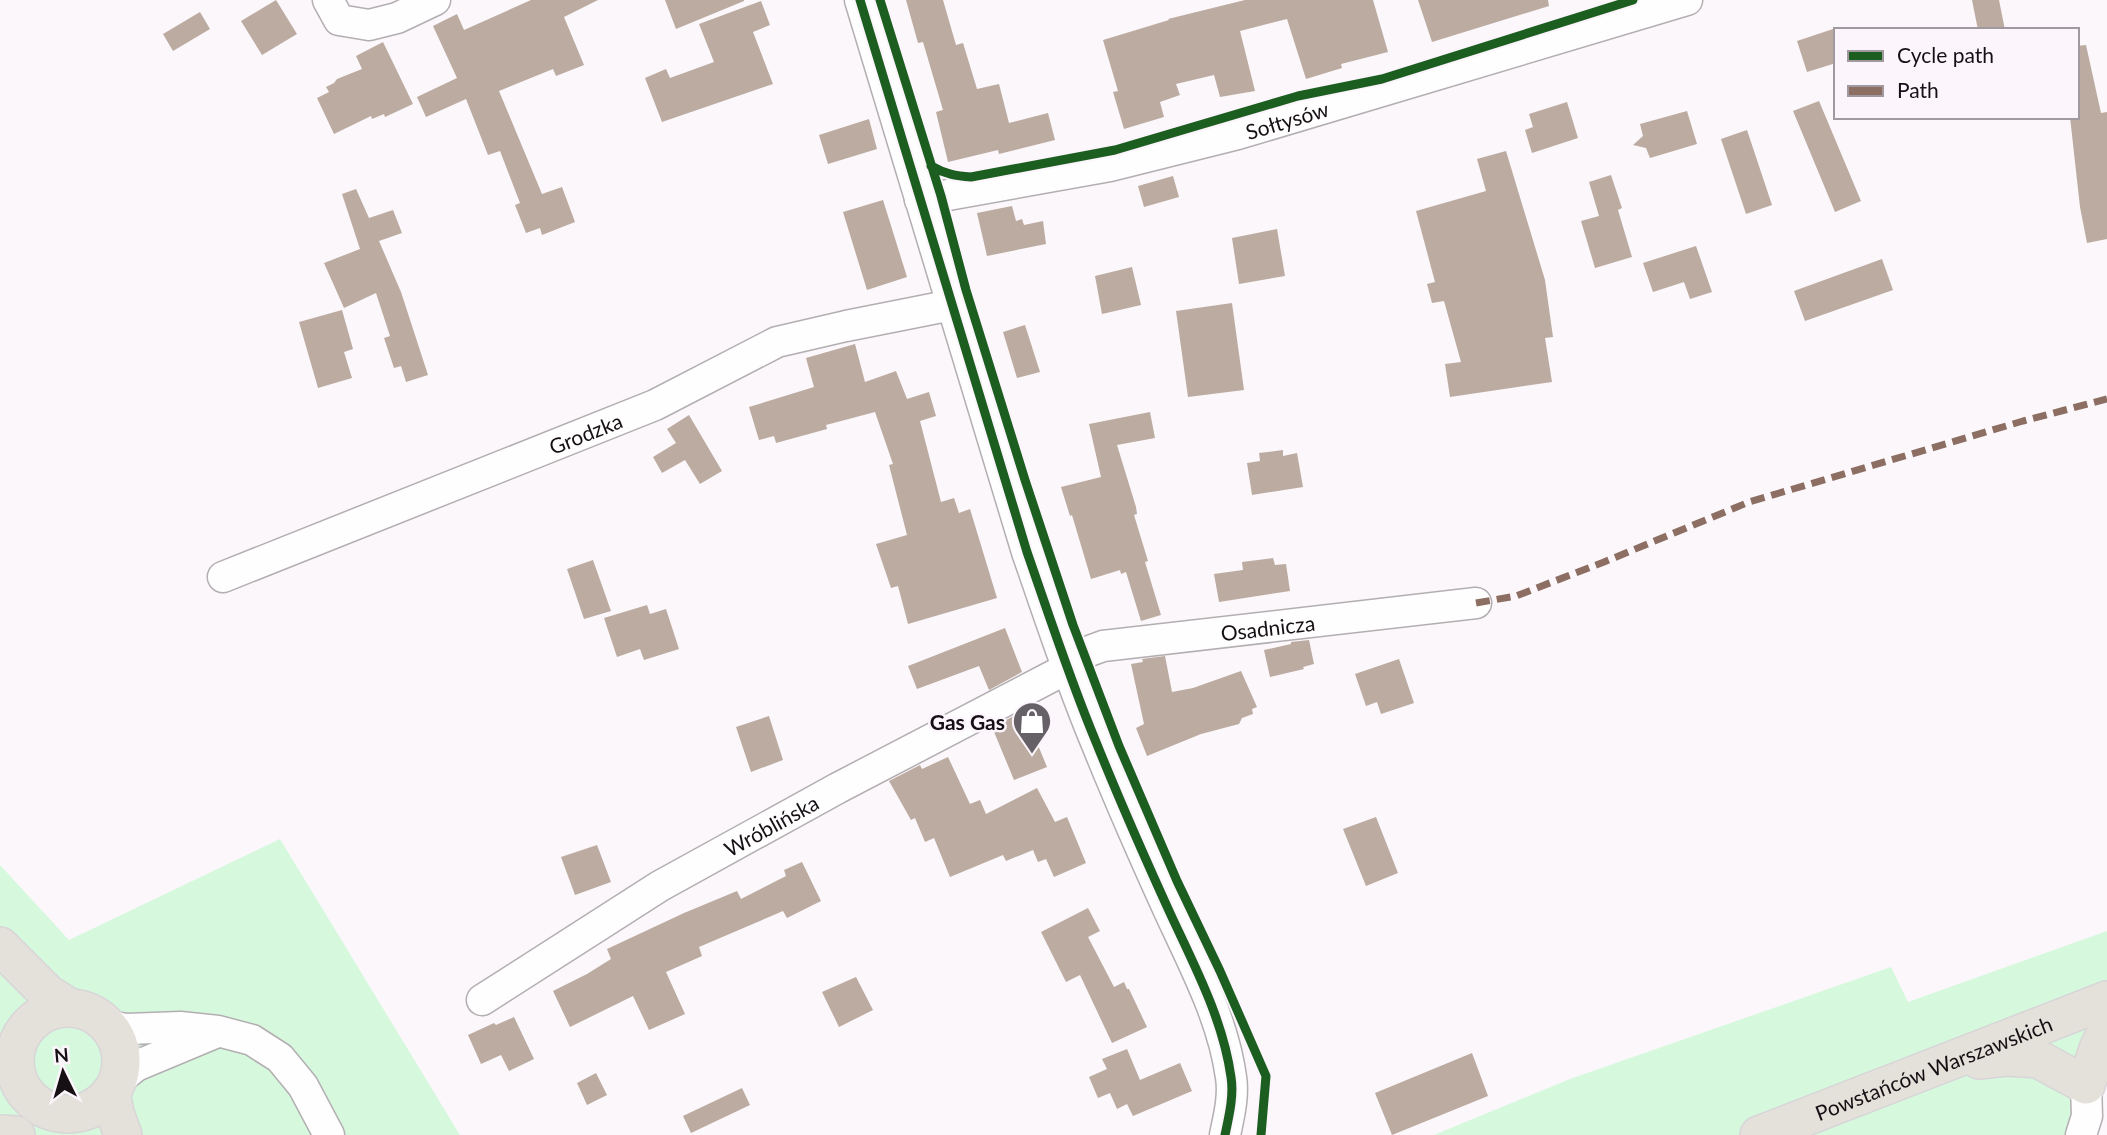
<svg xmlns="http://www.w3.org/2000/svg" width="2107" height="1135" font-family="Lato,sans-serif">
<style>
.green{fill:#d6f9de}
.building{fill:#bcaba0}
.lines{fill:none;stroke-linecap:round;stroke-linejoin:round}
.minor-casing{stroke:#b3aeb2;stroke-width:33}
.major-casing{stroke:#d8d5d8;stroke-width:40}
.minor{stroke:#fefefe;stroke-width:30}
.major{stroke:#e4e1da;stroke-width:37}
.quiet{stroke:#8d6e63;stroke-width:7;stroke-dasharray:14 7;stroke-linecap:butt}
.cycleway-casing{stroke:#fdf5fc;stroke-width:13}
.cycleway{stroke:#1b5e20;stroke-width:9}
.labels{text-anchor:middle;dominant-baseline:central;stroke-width:5;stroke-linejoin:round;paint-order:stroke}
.street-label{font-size:21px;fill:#161015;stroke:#fdf5fc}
.poi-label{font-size:21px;font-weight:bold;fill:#161015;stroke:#fdf5fc;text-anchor:end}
</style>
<rect width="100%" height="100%" fill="#fbf7fb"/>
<path class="green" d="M280,839L460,1135H0V865L69,940Z
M2107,931V1076L2081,1135H1434L1570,1079L1891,967L1908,1002Z"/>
<path class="building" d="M276,0L297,34L262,55L241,21Z
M531,0H598L564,17L584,65L556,76L553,69L499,91L542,194L562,187L575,222L542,235L540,228L526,233L515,205L520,203L500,151L488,155L466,99L426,117L417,97L457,78L433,26L457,14L464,30Z
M665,0H744V1L676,29Z
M906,0H943L956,45L963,43L977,89L999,84L1009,123L1048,113L1055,140L999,154L998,150L948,162L936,112L943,110L923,42L918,43Z
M1245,0H1373L1388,52L1341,64L1342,68L1306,79L1287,19L1240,31L1255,91L1220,97L1214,75L1176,84L1180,95L1160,102L1164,117L1124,129L1113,92L1118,91L1103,40L1169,20L1168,19Z
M1418,0H1548L1549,6L1432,42Z
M1972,0H1999L2005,30H1978Z
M761,1L770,25L753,32L773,84L662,122L645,78L666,69L670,78L714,62L699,24Z
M200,12L210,29L173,51L163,34Z
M1836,28V63L1807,72L1797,41Z
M383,42L413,104L385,117L384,114L372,119L371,116L334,134L317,98L329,92L326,87L334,83L337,79L362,69L356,56Z
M2086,45L2101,113L2107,112V239L2087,243L2080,207L2070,117H2077V46Z
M1819,101L1861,201L1835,212L1793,111Z
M1567,102L1578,138L1532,153L1525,130L1533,127L1529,114Z
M1687,111L1697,144L1650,158L1646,148L1633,145L1643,136L1640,124Z
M869,119L877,149L828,164L819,135Z
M1747,130L1772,205L1746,214L1721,139Z
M1506,151L1545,280L1553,337L1545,338L1552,382L1450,397L1445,364L1461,362L1444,301L1432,303L1427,284L1435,282L1416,211L1486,191L1477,159Z
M1611,175L1622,208L1618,210L1632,257L1595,268L1581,221L1599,216L1589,182Z
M1173,176L1179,197L1144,207L1138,186Z
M356,189L369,218L393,210L402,233L379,241L401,292L428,375L406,382L401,366L394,368L384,338L390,336L376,293L344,308L324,263L360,249L342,194Z
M883,200L907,277L867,290L843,212Z
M1012,206L1016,221L1022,219L1024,225L1043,221L1046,244L987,256L977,213Z
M1277,229L1285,276L1239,284L1232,238Z
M1696,246L1712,292L1690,299L1684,282L1653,292L1643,263Z
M1882,259L1893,290L1805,321L1794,291Z
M1132,267L1141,305L1102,314L1095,276Z
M1232,303L1244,390L1188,397L1176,311Z
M342,310L353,349L344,352L352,378L318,388L299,322Z
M1025,325L1040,372L1017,378L1003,332Z
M855,344L865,382L896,371L907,399L929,392L936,416L920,421L941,502L954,498L959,513L970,509L997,598L908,624L898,586L891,588L876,544L907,535L889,465L893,464L875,412L826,425L827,429L776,443L774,436L759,440L749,407L814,387L806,358Z
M1150,412L1155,438L1117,445L1136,507L1137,514L1134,515L1148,561L1145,562L1161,615L1141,621L1126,572L1121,574L1120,570L1091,579L1072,515L1070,516L1061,487L1101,477L1089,424Z
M689,415L722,471L700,484L685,460L662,473L653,457L676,443L667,429Z
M1283,450V456L1297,453L1303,487L1252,495L1247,463L1260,461L1259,453Z
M1273,558L1275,565L1286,564L1290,591L1219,602L1214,574L1243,570L1242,562Z
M593,560L611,611L584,619L567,569Z
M647,605L650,614L666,609L679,649L644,660L640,649L617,657L604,618Z
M1005,628L1022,672L989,690L979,666L917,689L908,666Z
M1309,640L1314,664L1303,667L1304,669L1270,677L1264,650L1291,644V642Z
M1165,656L1172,692L1193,688L1241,671L1257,707L1252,709L1253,714L1242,718L1239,724L1201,734L1147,756L1136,728L1144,724L1131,664L1143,662L1142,659Z
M1399,659L1414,703L1381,714L1377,702L1366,706L1355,674Z
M1024,711L1047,767L1014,780L992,727Z
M769,716L783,760L751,772L736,727Z
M948,757L970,804L980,800L986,814L1037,788L1055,822L1067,817L1086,863L1054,877L1046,859L1038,862L1033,850L1006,861L1003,855L950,877L934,838L925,842L915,818L911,820L889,781L920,765L922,769Z
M1376,817L1398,873L1366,886L1343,829Z
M597,845L611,882L575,895L561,857Z
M802,862L821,901L787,918L783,911L699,947L702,956L666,972L685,1014L649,1030L633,996L570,1027L553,991L587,974L611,959L607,949L684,913L737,891L741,899L786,876L784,870Z
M1088,908L1100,931L1088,937L1114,987L1124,982L1127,989H1129L1147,1027L1112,1043L1080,975L1066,982L1041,932Z
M856,977L873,1010L839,1027L822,992Z
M514,1017L534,1059L509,1071L501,1055L481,1064L468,1035L494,1023L496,1025Z
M1127,1049L1140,1080L1180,1063L1192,1091L1133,1116L1127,1104L1117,1109L1110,1093L1098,1098L1089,1077L1107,1069L1102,1059Z
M1472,1053L1488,1096L1392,1135L1375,1093Z
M596,1073L607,1095L587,1105L577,1083Z
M742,1088L750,1105L691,1133L683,1116Z"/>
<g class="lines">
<g class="minor-casing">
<g id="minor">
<path d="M328,0L339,20L369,25L397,18L435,0"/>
<path d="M860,0L1027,552C1049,615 1070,680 1096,742C1119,799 1144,856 1170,913C1194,965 1223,1019 1231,1077C1234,1096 1229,1116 1225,1135"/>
<path id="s1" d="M920,200L1110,166L1238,134L1687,0"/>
<path id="s2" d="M223,577L655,405L777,342L846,326L952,305"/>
<path id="s3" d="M482,1000L660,886L838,788L1068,668L1084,653L1103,646L1476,603"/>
<path d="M108,1026L127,1029L180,1027L218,1031L252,1040L280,1058L303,1086L329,1135"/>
<path d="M117,1081L136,1066L215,1033"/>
<path d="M2081,1135L2087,1116L2086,1085"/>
</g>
</g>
<g class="major-casing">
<g id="major">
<path d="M0,946L47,993L69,1007"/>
<circle cx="68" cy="1061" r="53"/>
<path d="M1979,1060L2006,1057L2038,1059L2086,1085L2098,1049L2107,1030"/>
<path d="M111,1092L115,1113L123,1135"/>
<path d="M0,1134L16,1135"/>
<path id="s4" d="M1759,1135L2107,1000"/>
</g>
</g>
<use href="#minor" class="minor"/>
<use href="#major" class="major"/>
<path class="quiet" d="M1476,603L1516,596L1604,562L1749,502L2023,421L2107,399"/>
<g class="cycleway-casing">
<path id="cycleway" d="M860,0L1027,552C1049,615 1070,680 1096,742C1119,799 1144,856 1170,913C1194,965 1223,1019 1231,1077C1234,1096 1229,1116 1225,1135
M880,0L941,196L966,290L1025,480L1073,625L1119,746L1177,881L1220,971L1266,1076L1261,1135
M931,166C945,174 956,176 971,177L1115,150L1298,96L1382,79L1633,0"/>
</g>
<use href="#cycleway" class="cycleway"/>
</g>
<defs>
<g id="shop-pin" transform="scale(2.0125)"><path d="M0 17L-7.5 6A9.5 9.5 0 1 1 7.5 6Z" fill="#666166" stroke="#fdf5fc"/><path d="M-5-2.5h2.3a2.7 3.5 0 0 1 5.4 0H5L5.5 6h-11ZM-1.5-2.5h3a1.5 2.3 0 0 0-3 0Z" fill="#fff"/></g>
</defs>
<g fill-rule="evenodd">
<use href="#shop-pin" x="1032" y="721"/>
</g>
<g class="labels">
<g class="street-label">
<text stroke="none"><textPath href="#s1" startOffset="376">Sołtysów</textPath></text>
<text stroke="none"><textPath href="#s2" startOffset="390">Grodzka</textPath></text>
<text stroke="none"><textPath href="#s3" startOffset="882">Osadnicza</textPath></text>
<text stroke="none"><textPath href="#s3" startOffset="338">Wróblińska</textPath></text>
<text stroke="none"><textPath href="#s4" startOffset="187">Powstańców Warszawskich</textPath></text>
</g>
<g class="poi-label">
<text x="1005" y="721">Gas Gas</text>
</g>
</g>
<rect x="1834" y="28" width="245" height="91" fill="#fdf5fc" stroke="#a199a0" stroke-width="2"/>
<rect x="1848" y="51" width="35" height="10" fill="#1b5e20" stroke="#a199a0" stroke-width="2"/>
<text x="1897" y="63" font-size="21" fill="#161015">Cycle path</text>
<rect x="1848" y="86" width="35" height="10" fill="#8d6e63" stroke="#a199a0" stroke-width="2"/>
<text x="1897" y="98" font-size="21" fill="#161015">Path</text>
<g transform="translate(63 1072) rotate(355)" stroke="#fdf5fc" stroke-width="5" paint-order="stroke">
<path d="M0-5L12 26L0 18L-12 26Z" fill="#161015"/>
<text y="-10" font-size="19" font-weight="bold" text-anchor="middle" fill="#161015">N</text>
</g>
</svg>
